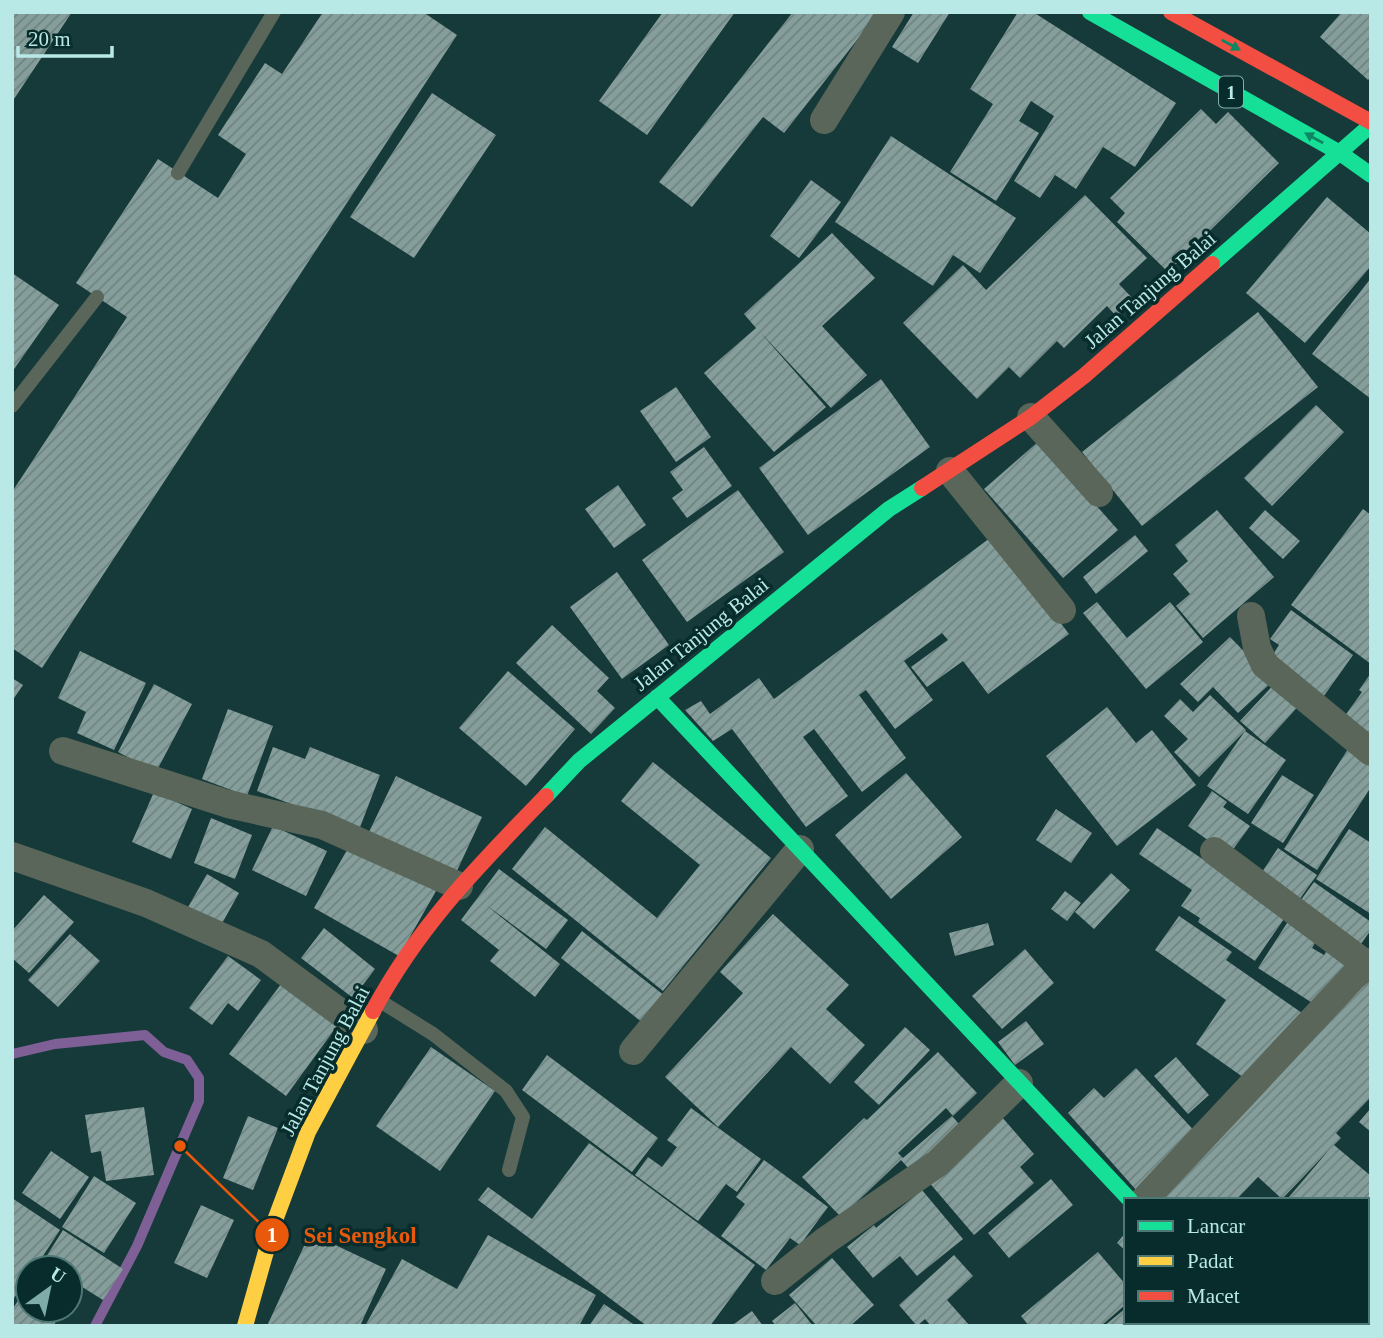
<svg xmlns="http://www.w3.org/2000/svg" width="1383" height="1338" font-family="Georgia,serif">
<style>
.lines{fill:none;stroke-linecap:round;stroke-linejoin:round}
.stream{stroke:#7f6096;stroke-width:10}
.building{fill:url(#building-hatch)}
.lane{stroke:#596659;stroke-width:14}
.street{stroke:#596659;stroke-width:28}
.fast{stroke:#16e098;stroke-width:16}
.slow{stroke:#ffcf43;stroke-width:16}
.jam{stroke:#f24e42;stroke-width:16}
.oneway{fill:#0e8662}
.labels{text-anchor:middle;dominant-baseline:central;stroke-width:7;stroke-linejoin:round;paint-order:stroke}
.shield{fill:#072c2b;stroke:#83b0ae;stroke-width:2}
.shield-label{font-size:19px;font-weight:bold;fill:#b8e9e6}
.street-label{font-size:21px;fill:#b8e9e6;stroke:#072c2b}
.leader{fill:none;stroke:#e8590c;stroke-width:2.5}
.callout-dot{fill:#e8590c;stroke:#072c2b;stroke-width:2.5}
.mark-label{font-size:21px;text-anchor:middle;font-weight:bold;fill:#fff}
.callout-label{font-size:23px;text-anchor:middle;font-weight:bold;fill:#e8590c;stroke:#072c2b;stroke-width:7;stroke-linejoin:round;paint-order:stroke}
</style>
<defs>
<pattern id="building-hatch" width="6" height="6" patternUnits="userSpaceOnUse" patternTransform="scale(1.75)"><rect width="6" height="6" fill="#869e9b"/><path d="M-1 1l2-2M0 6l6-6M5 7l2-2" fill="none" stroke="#6e8481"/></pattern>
</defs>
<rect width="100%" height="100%" fill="#153a39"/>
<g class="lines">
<path class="stream" d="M12,1054L55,1044L145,1035L164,1052L187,1060L199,1078V1101L137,1246L95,1326"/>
</g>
<path class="building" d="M12,12H72L12,102Z
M323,12H423L457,35L42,668L12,648V492L127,317L76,283L158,159L218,198L246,154L218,135L265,63L282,74Z
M663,12H735L647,135L599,101Z
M793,12H879L784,133L763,117L692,207L659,182Z
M914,12H950L918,63L892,47Z
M1018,12H1033L1176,103L1135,167L1103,147L1076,189L1055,175L1040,198L1014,181L1054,116L1031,101L1019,121L1039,133L996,201L950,172L993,104L970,89Z
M1342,12H1371V77L1368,80L1320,37Z
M432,93L496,135L414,258L350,217Z
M1201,109L1216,124L1228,112L1279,163L1168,272L1117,222L1125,213L1110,198Z
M891,136L1016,218L980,273L953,255L933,286L835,222Z
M811,180L841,202L799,258L770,236Z
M1085,195L1147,258L1119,284L1134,300L1117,317L1107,306L1064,348L1057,341L1020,378L1009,367L977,399L903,323L963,265L986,290Z
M1327,197L1371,234V266L1305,343L1246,293Z
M832,233L875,278L822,326L867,375L831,408L761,333L826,407L774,452L704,373L756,328L744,314Z
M12,273L59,305L12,372Z
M1371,278V399L1312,354Z
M1258,312L1318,387L1142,526L1082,452Z
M881,379L930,447L808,535L759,468Z
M676,387L711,437L676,462L640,411Z
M1316,405L1344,432L1272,506L1244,478Z
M1039,441L1118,530L1063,578L984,489Z
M704,447L732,486L687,518L672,498L683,490L670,472Z
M618,485L646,525L614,548L585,509Z
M738,490L784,552L687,622L642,560Z
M1363,509L1371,515V664L1291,605Z
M1217,510L1274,577L1203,638L1176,606L1190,594L1173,574L1188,561L1175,545Z
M1265,510L1300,541L1283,559L1249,528Z
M994,535L1069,634L988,694L963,661L927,687L911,667L948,640L942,633L904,661L933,700L895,729L866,690L859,695L906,758L862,792L814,729L803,737L848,796L806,827L732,729L713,741L685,710L701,701L710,714L759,678L774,699Z
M1135,535L1148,551L1096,594L1083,577Z
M617,572L669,645L622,679L570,607Z
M1097,602L1127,638L1170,602L1203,642L1146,689L1083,613Z
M1291,610L1353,655L1321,700L1268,662L1279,645L1270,639Z
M552,625L609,678L597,691L615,708L591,734L516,663Z
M1230,637L1273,681L1238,713L1213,687L1198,702L1180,684Z
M80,651L146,683L114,750L77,733L86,712L58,698Z
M508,671L575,729L526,786L459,728Z
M1371,673V747L1339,724L1362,692L1359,690Z
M12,678L23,685L12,701Z
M1279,679L1303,701L1265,743L1240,721Z
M154,684L192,704L156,772L118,752Z
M1210,695L1246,730L1199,777L1174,752L1188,739L1164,716L1180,699L1193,712Z
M1107,707L1136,743L1152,730L1196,785L1117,846L1046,756Z
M228,709L273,726L247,796L202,779Z
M1245,731L1286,760L1248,814L1207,786Z
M273,747L305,759L310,747L380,775L359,830L257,791Z
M1348,749L1371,764V787L1317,870L1284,849Z
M653,762L771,858L663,991L512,869L545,827L657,918L700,865L621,801Z
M906,773L962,837L891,899L835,835Z
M1282,775L1314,795L1283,843L1251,823Z
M396,776L482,817L455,875L368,834Z
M1212,791L1227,802L1223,807L1250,826L1229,855L1188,826Z
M154,792L192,809L171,859L132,842Z
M1056,809L1092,833L1071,863L1036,840Z
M211,818L252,835L235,879L194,863Z
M273,826L327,851L306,896L252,870Z
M1157,828L1286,916L1255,961L1198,922L1200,918L1181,906L1192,890L1139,854Z
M1349,829L1371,843V914L1316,879Z
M351,843L436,891L399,956L314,908Z
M1278,848L1317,875L1296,904L1258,878Z
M499,869L568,920L546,949L486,905L560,964L535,997L490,961L499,950L461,920Z
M1111,873L1130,890L1094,929L1075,912Z
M207,874L239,893L220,927L187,909Z
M1314,882L1371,922V930L1358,948L1298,904Z
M1065,891L1081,903L1067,921L1051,909Z
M44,895L74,922L29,973L12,958V931Z
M773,914L849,985L826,1009L865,1045L830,1084L791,1047L718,1127L665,1077L743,993L720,972Z
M1179,916L1232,952L1226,960L1302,1013L1250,1082L1196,1044L1226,1000L1155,950Z
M1289,920L1318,938L1312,948L1324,955L1329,947L1352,961L1317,1006L1258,968Z
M988,923L994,945L955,956L949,933Z
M324,928L375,969L353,998L301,958Z
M582,931L665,996L643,1023L561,958Z
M70,934L100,961L58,1007L28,980Z
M1025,949L1054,983L1002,1029L972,996Z
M228,956L261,980L238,1011L228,1003L212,1025L189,1008Z
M1371,975V1097L1336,1133L1341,1138L1334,1145L1371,1176V1198L1293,1200L1289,1197L1329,1150L1282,1199L1258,1177L1236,1200H1162Z
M281,984L337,1026L286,1096L229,1054Z
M1026,1021L1044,1044L1015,1065L998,1042Z
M905,1027L930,1050L879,1105L854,1082Z
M431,1047L495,1091L440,1171L376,1126Z
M938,1052L977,1093L953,1116L946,1108L898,1153L903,1158L952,1116L968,1134L917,1178L901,1160L841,1217L802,1177L864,1118L867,1120Z
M547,1055L658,1138L632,1172L522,1090Z
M1176,1057L1209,1095L1188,1114L1154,1076Z
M1136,1068L1200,1137L1137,1191L1068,1113L1094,1088L1104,1098Z
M144,1107L154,1175L106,1181L101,1151L91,1153L85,1115Z
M691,1108L761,1159L737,1192L726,1184L698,1221L635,1175L648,1157L662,1167L677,1147L667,1140Z
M1371,1108V1132L1359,1122Z
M248,1116L278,1128L253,1190L223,1178Z
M1001,1116L1034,1154L1020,1167L1034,1183L974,1235L927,1180Z
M589,1143L755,1265L710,1326H647L478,1200L488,1187L532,1219Z
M51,1151L89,1177L60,1219L22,1193Z
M764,1160L828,1207L800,1245L790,1238L766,1270L721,1236L745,1204L736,1197Z
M94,1176L136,1203L104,1253L62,1227Z
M1051,1179L1073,1205L1009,1258L988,1233Z
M922,1190L963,1239L917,1276L900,1256L873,1278L847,1247L874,1225L876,1228Z
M12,1198L60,1230L35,1268H28V1278L12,1301Z
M201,1205L234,1220L207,1278L174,1263Z
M63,1230L123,1269L103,1300L79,1285L70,1300V1268H39Z
M1126,1232V1251L1117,1243Z
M310,1233L386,1269L360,1326H267Z
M488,1235L596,1295L579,1326H365L402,1259L457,1289Z
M1098,1252L1126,1285V1304L1101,1326H1029L1021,1316Z
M954,1255L973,1276L947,1300L970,1326H931L925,1319L917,1326L899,1305Z
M832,1258L874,1305L850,1326H817L789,1295Z
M28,1285V1310H64L53,1326H12V1310Z
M795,1303L813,1326H776L772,1321Z
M604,1304L636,1326H589Z
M1126,1308V1322H1188L1191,1326H1104Z
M752,1311L763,1326H731Z"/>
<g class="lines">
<path class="lane" d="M178,173L274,12
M12,406L97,297
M380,1001L433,1034L506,1091L523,1117L509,1170"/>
<path class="street" d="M824,120L891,12
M1031,417L1099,493
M950,471L1062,610
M1251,616L1257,648L1265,665L1371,752
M63,751L228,804L322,825L459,886
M1214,851L1367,965
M12,856L146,903L261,954L364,1030
M633,1051L800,849
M1144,1200L1353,977L1371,962
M1367,1215L1371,1211
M775,1281L825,1241L938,1163L1019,1083
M1242,1322L1245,1326
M1288,1326L1290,1322"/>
<path class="fast" d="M1090,12L1340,153L1371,175
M1212,264L1371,125
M657,697L1130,1200
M546,796L579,761L889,509L922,488"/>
<path class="slow" d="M245,1326L274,1223L308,1132L373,1011"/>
<path class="jam" d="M1171,12L1371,122
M922,488L1031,417L1084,376L1212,264
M373,1011C419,925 479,865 546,796"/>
</g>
<defs><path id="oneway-solid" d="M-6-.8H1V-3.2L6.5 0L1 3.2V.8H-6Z" transform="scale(1.75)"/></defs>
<g class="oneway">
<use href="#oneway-solid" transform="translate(1231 45) rotate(29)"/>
<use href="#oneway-solid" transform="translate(1314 138) rotate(-151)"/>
</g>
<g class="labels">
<rect class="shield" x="1219" y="76.5" width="24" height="31" rx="5"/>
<g class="shield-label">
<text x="1231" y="92">1</text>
</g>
<g class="street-label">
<text transform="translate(1150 290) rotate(-41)">Jalan Tanjung Balai</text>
<text transform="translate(701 634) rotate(-39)">Jalan Tanjung Balai</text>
<text transform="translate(325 1061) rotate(-62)">Jalan Tanjung Balai</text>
</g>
</g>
<path class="leader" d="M180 1146L272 1235"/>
<g class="callout-dot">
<circle cx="180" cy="1146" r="7"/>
<circle cx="272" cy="1235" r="18"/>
</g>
<g class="mark-label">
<text x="272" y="1242">1</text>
</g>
<g class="callout-label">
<text x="360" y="1243">Sei Sengkol</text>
</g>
<rect width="1383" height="1338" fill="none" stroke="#b8e9e6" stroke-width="28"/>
<rect x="1124" y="1198" width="245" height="126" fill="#072c2b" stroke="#4e7876" stroke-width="2"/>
<rect x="1138" y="1221" width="35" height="10" fill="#16e098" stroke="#4e7876" stroke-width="2"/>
<text x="1187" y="1233" font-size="21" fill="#b8e9e6">Lancar</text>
<rect x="1138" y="1256" width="35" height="10" fill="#ffcf43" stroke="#4e7876" stroke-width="2"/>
<text x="1187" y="1268" font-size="21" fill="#b8e9e6">Padat</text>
<rect x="1138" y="1291" width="35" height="10" fill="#f24e42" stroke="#4e7876" stroke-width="2"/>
<text x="1187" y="1303" font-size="21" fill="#b8e9e6">Macet</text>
<g transform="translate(49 1289) rotate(33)"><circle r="33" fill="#072c2b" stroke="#4e7876" stroke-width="2"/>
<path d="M0-5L12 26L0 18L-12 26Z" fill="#7faca9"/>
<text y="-10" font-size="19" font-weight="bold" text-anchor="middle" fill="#b8e9e6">U</text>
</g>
<path d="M18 46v10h94v-10" fill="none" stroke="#b8e9e6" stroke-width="3.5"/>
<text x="28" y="46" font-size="21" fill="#b8e9e6" stroke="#072c2b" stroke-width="5" paint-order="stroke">20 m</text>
</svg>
